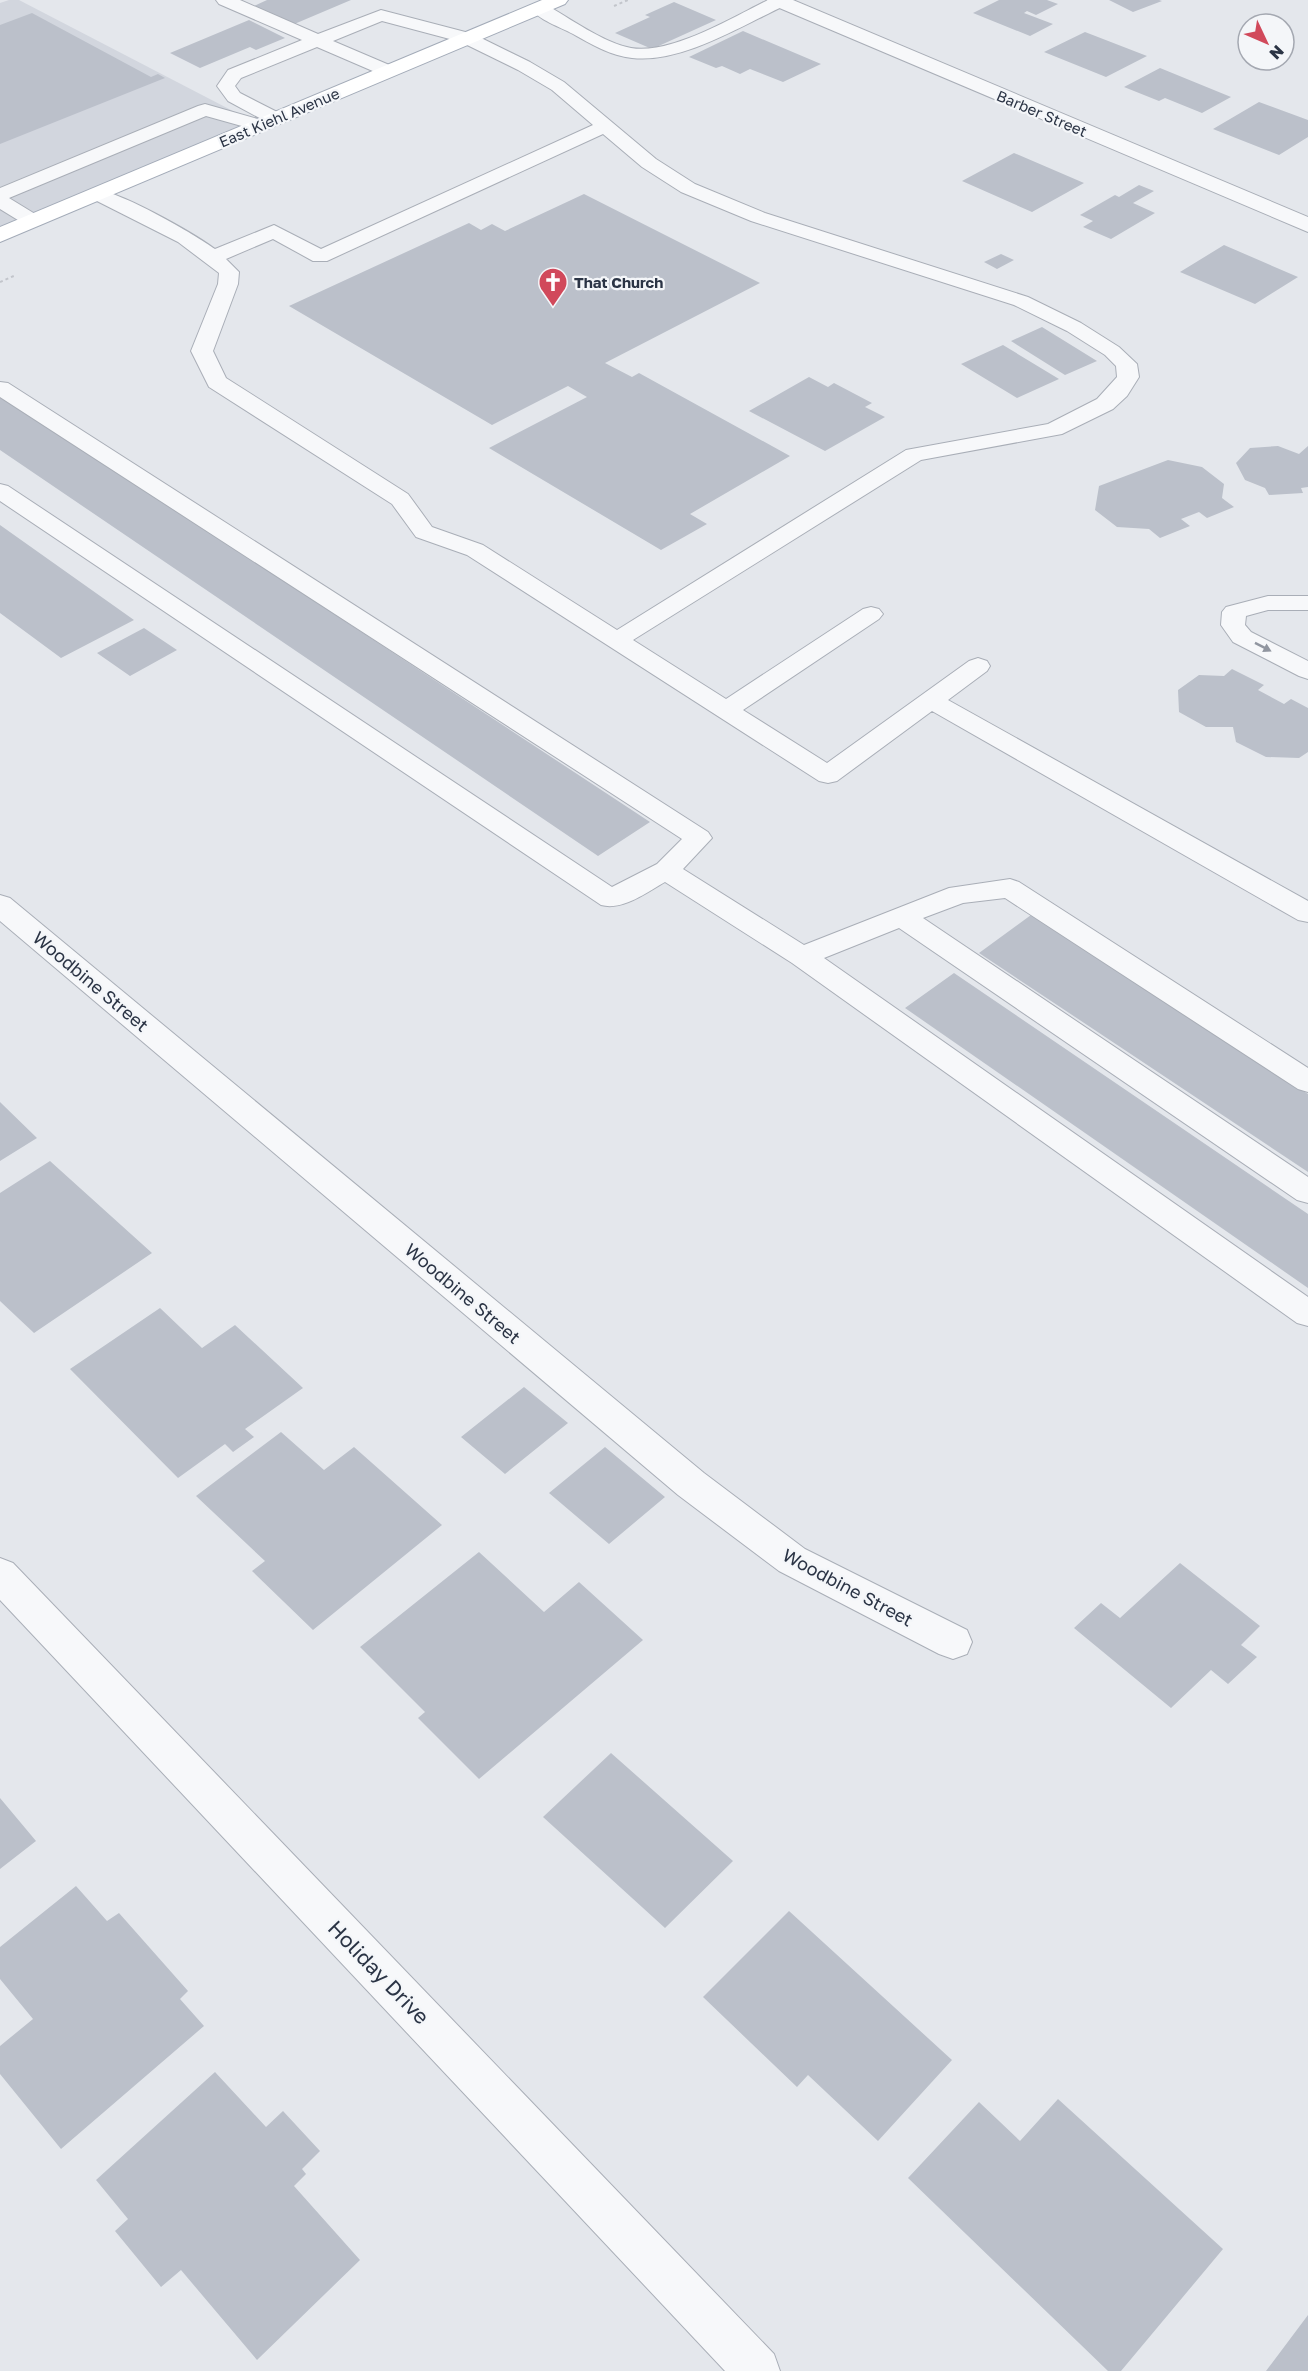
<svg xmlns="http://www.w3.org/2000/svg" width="1308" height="2371" font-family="'Golos Text',sans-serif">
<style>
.built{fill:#d2d6de}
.building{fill:#bbc0ca}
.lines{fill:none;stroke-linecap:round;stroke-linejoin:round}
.lane-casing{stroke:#a9aeb7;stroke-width:2}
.street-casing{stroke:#a9aeb7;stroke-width:2}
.primary-casing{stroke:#a3abb8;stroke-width:2}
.path{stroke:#c2c5cb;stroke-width:2;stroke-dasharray:3 3;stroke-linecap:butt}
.lane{fill:#f7f8fa;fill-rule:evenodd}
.street{fill:#f7f8fa;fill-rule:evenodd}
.primary{fill:#fff;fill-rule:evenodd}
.oneway{fill:#9196a0}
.labels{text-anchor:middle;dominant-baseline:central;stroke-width:4.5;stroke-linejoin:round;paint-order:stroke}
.far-street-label{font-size:15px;fill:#2b3445;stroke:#f4f6f9}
.far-poi-label{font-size:15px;font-weight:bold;fill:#2b3445;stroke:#f4f6f9;text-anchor:start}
.street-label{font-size:18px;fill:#2b3445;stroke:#f4f6f9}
.near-street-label{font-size:21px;fill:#2b3445;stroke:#f4f6f9}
</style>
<rect width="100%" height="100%" fill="#e4e7ec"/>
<path class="built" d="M9,0H19L260,125L0,235V3Z"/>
<path class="building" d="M267,0H351L292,25L252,7Z
M999,0H1047L1058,4L1036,15L1027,11L1024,13L1053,24L1030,36L973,13Z
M1109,0H1159L1162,1L1133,12Z
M674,2L716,20L652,49L615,33L650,17L645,15Z
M32,13L151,77L158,74L165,78L0,144V25Z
M249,20L285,38L256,50L250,47L200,68L170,53Z
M743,31L821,64L783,82L750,69L740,74L722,66L716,68L689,57Z
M1085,32L1147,56L1106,77L1044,52Z
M1160,68L1231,97L1202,113L1165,98L1159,101L1124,87Z
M1259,102L1308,120V137L1279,155L1213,129Z
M1014,153L1084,183L1032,212L962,181Z
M1139,185L1154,191L1133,203L1155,213L1111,239L1083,227L1093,221L1080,215L1115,195L1119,197Z
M584,194L760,283L605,363L632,377L639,373L790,456L690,514L707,524L661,550L489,448L587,397L568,386L492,425L289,306L469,223L481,230L492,224L505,231Z
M1224,245L1298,277L1255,304L1180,272Z
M1001,254L1014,260L997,269L984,262Z
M1042,327L1097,361L1065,375L1011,341Z
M1003,345L1059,379L1017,398L961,364Z
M809,377L828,387L834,383L872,403L865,407L885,417L825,451L749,411Z
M0,394L650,822L598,856L0,450Z
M1278,446L1299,454L1308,446V487L1301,488L1303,493L1269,495L1265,488L1245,480L1236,463L1250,448Z
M1168,460L1202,467L1224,484L1222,498L1234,507L1207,518L1199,512L1181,519L1190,526L1160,538L1149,529L1117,527L1095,510L1099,486Z
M0,525L134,620L61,658L0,613Z
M144,628L177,650L130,676L97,653Z
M1232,669L1264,685L1258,690L1284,704L1291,699L1308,708V752L1299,758L1266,757L1236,742L1233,727H1206L1179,712L1178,690L1199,675L1224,676Z
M1031,915L1308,1094V1172L979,953Z
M954,973L1308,1214V1288L905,1008Z
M0,1102L37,1138L0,1161Z
M50,1161L152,1253L34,1333L0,1301V1193Z
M160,1308L202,1348L235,1325L303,1388L245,1429L254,1437L233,1452L225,1444L178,1478L70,1369Z
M524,1387L568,1423L505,1474L461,1437Z
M281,1432L324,1470L354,1447L442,1525L313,1630L252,1571L265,1561L196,1496Z
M605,1447L665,1497L609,1544L549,1493Z
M479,1552L544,1612L579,1582L643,1640L479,1779L418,1718L425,1712L360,1647Z
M1180,1563L1260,1626L1241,1645L1257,1657L1228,1684L1211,1670L1171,1708L1074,1628L1101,1603L1120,1618Z
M611,1753L733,1861L665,1928L543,1817Z
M0,1798L36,1841L0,1869Z
M76,1886L107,1921L119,1913L188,1991L180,1999L204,2026L61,2149L0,2074V2046L33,2019L0,1979V1947Z
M789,1911L952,2060L878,2141L808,2075L797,2087L703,1997Z
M215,2072L266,2127L283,2111L320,2151L302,2169L306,2174L294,2186L360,2260L257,2360L181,2270L161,2287L115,2231L128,2219L96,2180Z
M1058,2099L1223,2249L1121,2371H1108L908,2178L979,2102L1020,2141Z
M1308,2315V2371H1266Z"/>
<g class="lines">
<g class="lane-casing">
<path id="lane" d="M216,0H240L318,34L381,10L473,34L530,62L564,82L656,159L695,184L765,213L1028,297L1081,323L1119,347L1137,364L1139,377L1127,396L1113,409L1062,434L921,460L633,640L726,699L863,609L871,607L879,609L883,614L879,619L743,710L827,763L969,661L978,658L987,661L990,666L987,671L948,700L1308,901V922L1298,920L932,711L837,781L828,783L819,781L467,555L416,537L392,504L209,387L191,351L218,284L219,273L178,242L91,198L88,194L91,190C111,185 196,235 215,249L274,225L321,249L593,125L552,90L518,70L461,42L382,21L333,41L394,67L397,71L394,75H382L317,47L241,78L235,86L240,93L283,115L285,119L283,123L276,125L267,122L269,125L267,129L260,131L206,116L9,198L40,217L43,221L40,225H26L0,209V188L198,106L205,104L265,121L228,101L217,86L228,70L302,40L219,4ZM603,134L642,167L681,192L751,221L1014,305L1067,331L1105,355L1116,366L1117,377L1097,399L1048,424L906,450L617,630L483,545L432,527L408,494L226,378L213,351L238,284L239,272L226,259L273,239L313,261H327Z
M768,0L789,1L786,5C743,25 681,64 632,58C611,56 591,44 573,34C560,27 539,20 530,8L533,4H545C569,18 604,43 631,48C671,55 733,17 768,0Z
M0,382L8,383L708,832L712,838L683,869L804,945L949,888L1010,879L1019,882L1308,1068V1092L1298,1089L1005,898L963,903L923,918L1308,1177V1203L1297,1200L899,928L824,958L1308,1297V1326L1297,1323L792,963L665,882C647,892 623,911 601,905L0,501V484L8,486L612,887L657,864L682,839L0,397Z
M1268,596H1308V610H1268L1246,616L1245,625L1251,632L1308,661V679L1299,676L1233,642L1221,625L1222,612L1226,607Z"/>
</g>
<g class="street-casing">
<path id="street" d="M767,0H793L1308,217V232L770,4Z
M0,895L10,898L704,1473L805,1549L967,1630L972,1642L967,1654L953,1659L939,1654L779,1571L678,1495L0,921Z
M0,1558L13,1563L774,2354L780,2371H725L0,1600Z"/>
</g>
<g class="primary-casing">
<path id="primary" d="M542,0H568L565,4L0,242V227Z"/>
</g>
<path class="path" d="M614,6L628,0
M0,282L16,275"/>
<use href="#lane" class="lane"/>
<use href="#street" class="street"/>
<use href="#primary" class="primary"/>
</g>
<defs><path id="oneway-solid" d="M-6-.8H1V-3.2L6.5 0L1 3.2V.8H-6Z" transform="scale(1.5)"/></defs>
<use class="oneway" href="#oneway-solid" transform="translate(1263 647) rotate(27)"/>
<defs>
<g id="church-pin" transform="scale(1.5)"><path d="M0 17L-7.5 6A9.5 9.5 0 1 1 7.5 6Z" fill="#d1495b" stroke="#f4f6f9"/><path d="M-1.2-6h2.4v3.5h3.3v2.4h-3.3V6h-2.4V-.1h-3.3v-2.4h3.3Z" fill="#fff"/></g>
</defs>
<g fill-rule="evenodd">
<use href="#church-pin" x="553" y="282"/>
</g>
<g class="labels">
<g class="far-street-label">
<text transform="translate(1042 113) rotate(23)">Barber Street</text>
<text transform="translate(279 117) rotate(-23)">East Kiehl Avenue</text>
</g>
<g class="far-poi-label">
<text x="574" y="282">That Church</text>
</g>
<g class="street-label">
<text transform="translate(91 981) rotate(40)">Woodbine Street</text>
<text transform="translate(463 1293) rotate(40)">Woodbine Street</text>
<text transform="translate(848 1587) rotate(28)">Woodbine Street</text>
</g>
<g class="near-street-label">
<text transform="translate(379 1972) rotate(46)">Holiday Drive</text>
</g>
</g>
<g transform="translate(1266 42) rotate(134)"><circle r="28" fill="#f4f6f9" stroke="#a4a8b1" stroke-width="1.5"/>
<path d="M0-4.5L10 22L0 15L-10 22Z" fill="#d1495b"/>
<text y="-9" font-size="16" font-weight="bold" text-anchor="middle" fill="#2b3445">N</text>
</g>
</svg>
